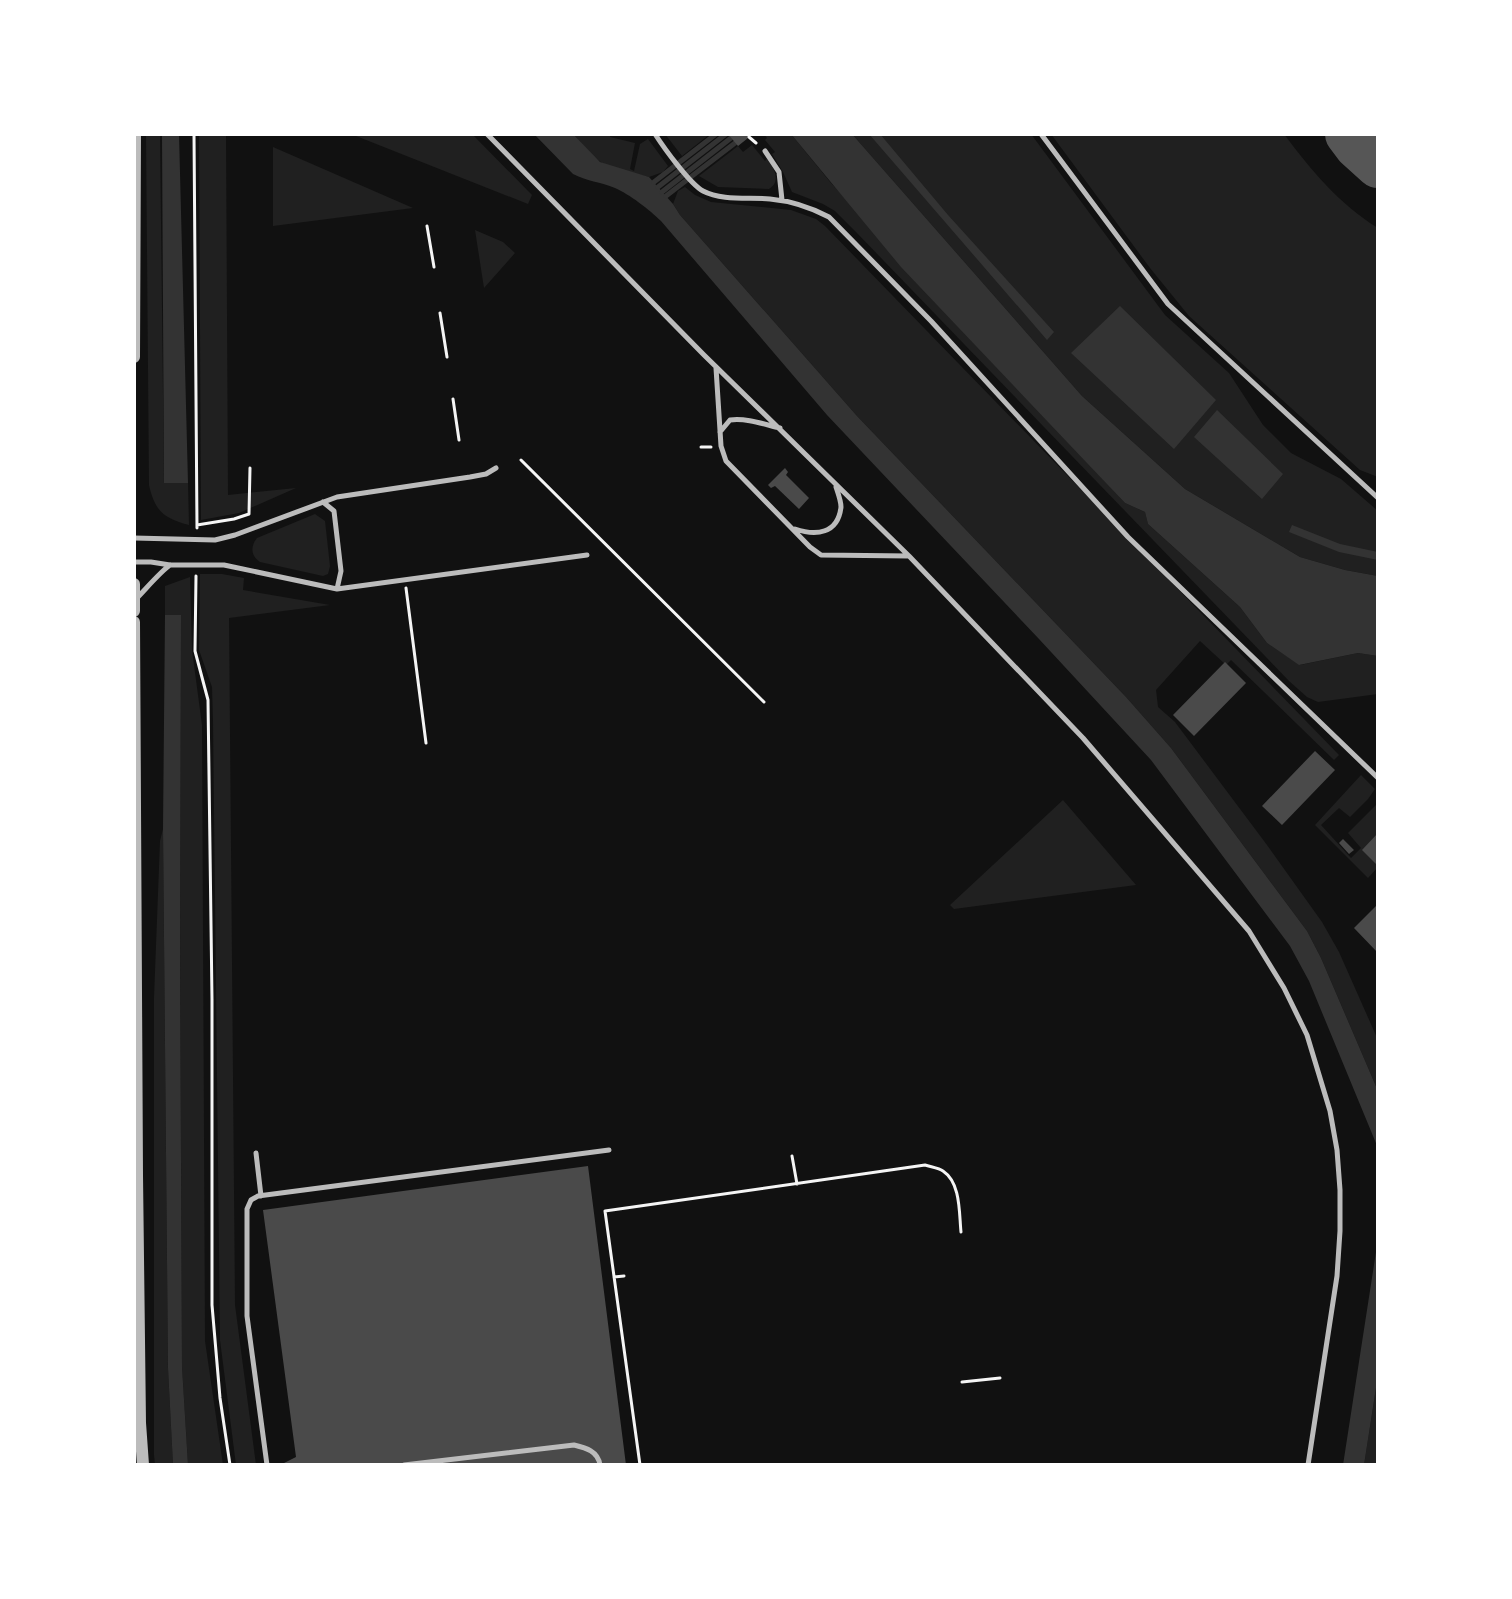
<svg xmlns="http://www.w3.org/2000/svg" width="1512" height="1599" font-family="Karla,sans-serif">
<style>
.green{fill:#202020}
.water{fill:#333}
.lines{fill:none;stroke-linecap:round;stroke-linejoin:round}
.stream{stroke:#333;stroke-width:5}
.taxiway{stroke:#565656;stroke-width:46}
.building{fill:#4a4a4a}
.path{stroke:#f5f5f5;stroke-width:3}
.service{stroke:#bcbcbc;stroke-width:5}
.tertiary{stroke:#bcbcbc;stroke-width:12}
</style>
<rect width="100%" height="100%" fill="#111"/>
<path class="green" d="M146,134H160L164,482L188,483L189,525C163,518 155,511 149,485Z
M199,134H226L228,495L296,488L239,513L201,520Z
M351,134H472L532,195L528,204Z
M573,134H610V137L635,143L630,169L634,171L640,144L648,139L668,166L663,172L649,177L606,166L594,157Z
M665,134H710L682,156Z
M764,134H791L831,183L1125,503L1145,512L1148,524L1240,607L1267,643L1300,665L1358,653L1378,656V694L1318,702L1307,697L1289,681L856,232L835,211L823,204L792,192L783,172L772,154L775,152L765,140L767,138Z
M852,134H1031L1165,315L1229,373L1263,425L1291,453L1341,479L1378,511V576L1345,570L1300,557L1185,489L1082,396Z
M1051,134H1284C1311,170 1339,204 1378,228V477L1360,470L1189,316L1150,268Z
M752,145L765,161L767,159C775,169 781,182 769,189L718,187L699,176L738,146L743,152Z
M273,147L413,208L273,226Z
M685,187L695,195L711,202L791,210L816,219L825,226L1339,755L1334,760L1231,660L1226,665L1200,641L1156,690L1158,707L1175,722L1267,845L1322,922L1339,952L1378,1040V1091L1321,958L1307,931L1171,748L1126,697L857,416L680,215L673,204L678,191Z
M475,230L503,242L515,253L484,288Z
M315,514L325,521L330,566L328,574L323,576L260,562C251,556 250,547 257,538Z
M200,574H222L244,578L243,590L330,605L229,618L235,1305L256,1465H236L220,1340L213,721L212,687L199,650Z
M190,577L192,650L202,725L205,1341L223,1465H188L182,1367L180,954L181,616L165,615V586Z
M1361,775L1375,789L1368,799L1350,817L1339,808L1321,825L1351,858L1361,848L1348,833L1378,803V867L1368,878L1315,825Z
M1063,800L1136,885L954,909L950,905Z
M163,829L168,1368L173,1465H155L154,1455V998L160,841Z
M1378,1375V1465H1364Z"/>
<path class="water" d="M162,134H179L188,483H164Z
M534,134H573L600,162L649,177L673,204L680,215L857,416L1126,697L1171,748L1307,931L1321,958L1378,1091V1148L1309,981L1290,946L1151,760L1039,639L827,415L661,221C650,210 629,194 615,188C601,182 586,181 573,174Z
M791,134H852L1082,396L1185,489L1300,557L1345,570L1378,576V656L1358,653L1299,665L1267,643L1240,607L1148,524L1145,512L1125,503L901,267Z
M869,134H880L948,215L1054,332L1047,340Z
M1120,306L1216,400L1174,449L1071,353Z
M1217,410L1283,474L1262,499L1194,437Z
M1292,525L1340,544L1378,552V560L1339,552L1289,532Z
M165,615H181L180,954L182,1367L188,1465H173L168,1368L163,829Z
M1378,1239V1375L1364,1465H1343Z"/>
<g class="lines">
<path class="stream" d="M654,182L716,134
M658,187L726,134
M662,192L731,138
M666,196L735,143"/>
<path class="taxiway" d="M1348,134L1357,146L1378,165"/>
</g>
<path class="building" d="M728,134H753L738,146Z
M785,468L788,472L786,475L809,498L799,509L775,486L771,488L768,485Z
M1225,662L1246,683L1194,736L1173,715Z
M1315,751L1335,770L1282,825L1262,806Z
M1378,833V866L1362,850Z
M1343,839L1354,850L1349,854L1339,843Z
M1378,904V953L1354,928Z
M588,1166L626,1465H284V1463L296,1457L263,1210Z"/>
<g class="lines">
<path class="path" d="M194,134L197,528
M749,137L756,143
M427,226L434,267
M440,313L447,357
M453,399L459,440
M701,447H711
M521,460L764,702
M197,525L234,519L249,514L250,468
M196,576L195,651L208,700L212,999V1305L220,1398L230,1465
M406,588L426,743
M792,1156L797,1184
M614,1277L624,1276
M962,1382L1000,1378
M640,1465L605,1211L925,1165C931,1167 939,1168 943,1171C961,1183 959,1213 961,1232"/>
<path class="service" d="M487,134L704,355L909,556L1083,738L1249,931L1284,988L1307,1035L1330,1111L1337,1150L1340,1190V1231L1337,1276L1308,1465
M655,134C664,148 690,184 703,191C722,201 749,197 770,199C792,201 810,207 829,217L931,321L1128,537L1378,778
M1041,134L1168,304L1378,498
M765,151L779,172L782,200
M716,368L721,446L726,461L810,547L821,555L909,556
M720,432L730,420C747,418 763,424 780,428
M323,502L334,511L341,571L337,589
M795,529C816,536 838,534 841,507C841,501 838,493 836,487
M134,538L215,540L235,535L337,497L470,477L486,474L496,468
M134,562H151L170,565H224L337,589L587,555
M135,600C145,590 160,572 170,565
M256,1153L261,1196
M267,1465L247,1316V1209L251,1200L258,1196L609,1150
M404,1465L574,1445C586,1448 598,1451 600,1465"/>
<path class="tertiary" d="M134,357L135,134
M134,584V611
M134,622L137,1175L140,1423L143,1465"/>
</g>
<rect width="1512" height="1599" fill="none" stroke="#ffffff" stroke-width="272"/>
</svg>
